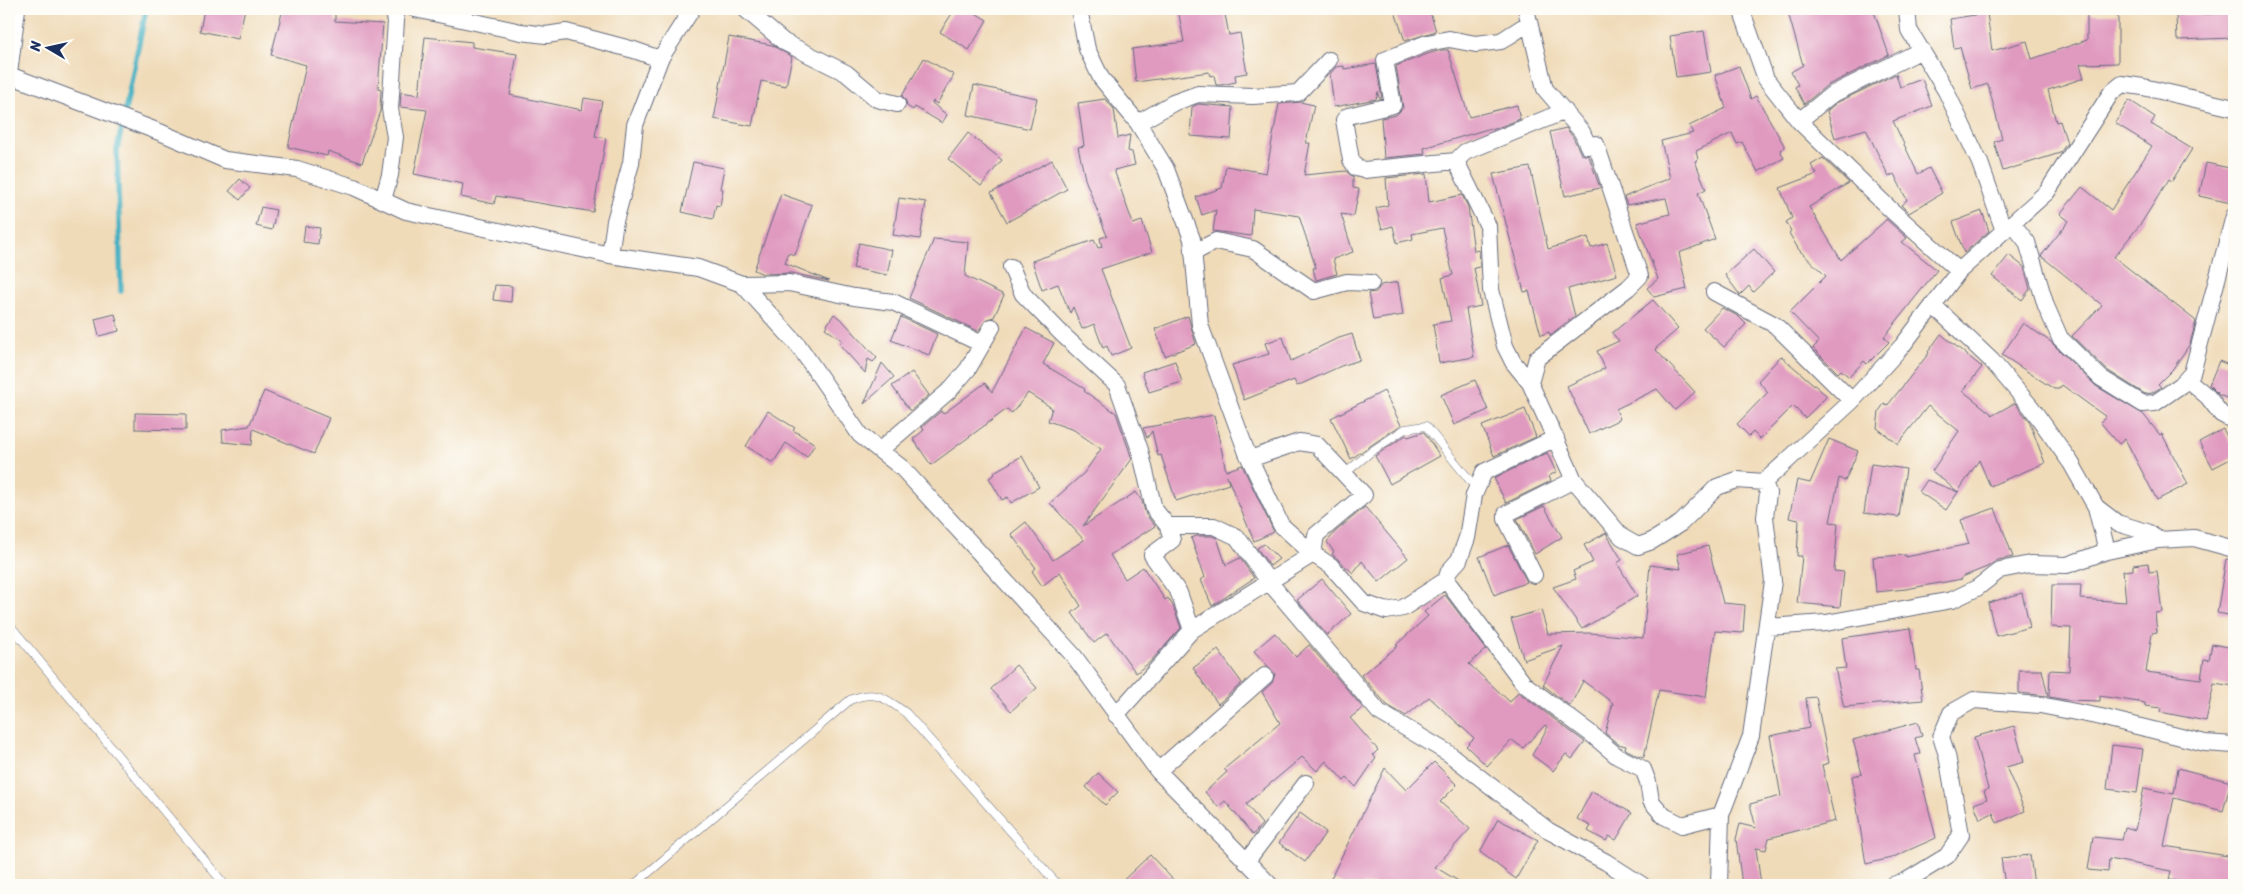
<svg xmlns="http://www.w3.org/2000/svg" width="2243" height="894" font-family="Sriracha,sans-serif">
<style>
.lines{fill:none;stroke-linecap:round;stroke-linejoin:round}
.stream{stroke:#44b0c2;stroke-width:5.5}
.building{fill:#e09ac0}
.service-casing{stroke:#666b7e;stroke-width:9}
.minor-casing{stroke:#666b7e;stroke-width:18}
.service{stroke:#fff;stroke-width:8}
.minor{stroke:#fff;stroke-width:16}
</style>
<rect width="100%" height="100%" fill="#fdfcf7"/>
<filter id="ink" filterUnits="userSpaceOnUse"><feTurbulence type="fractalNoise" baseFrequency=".02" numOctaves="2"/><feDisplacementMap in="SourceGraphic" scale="10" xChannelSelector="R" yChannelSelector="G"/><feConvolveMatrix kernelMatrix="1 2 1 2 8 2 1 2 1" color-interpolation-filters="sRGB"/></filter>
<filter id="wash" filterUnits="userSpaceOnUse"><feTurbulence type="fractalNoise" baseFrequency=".0096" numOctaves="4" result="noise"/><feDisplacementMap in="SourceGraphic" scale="20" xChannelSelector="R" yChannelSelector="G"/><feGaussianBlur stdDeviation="1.12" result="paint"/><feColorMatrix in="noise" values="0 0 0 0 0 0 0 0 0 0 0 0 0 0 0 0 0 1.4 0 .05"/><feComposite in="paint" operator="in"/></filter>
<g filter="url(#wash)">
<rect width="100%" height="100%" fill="#f0dbb9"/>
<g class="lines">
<path class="stream" d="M121,291L117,150L146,9"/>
</g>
<g id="blocks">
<path class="building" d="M204,9H245L238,39L200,31Z
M283,9L335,13V21L383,24L378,89L381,90L380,111L362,163L328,151L327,156L288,147L306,65L271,55Z
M955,9H969L987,20L969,50L940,32Z
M1178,9H1224L1229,35L1240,33L1247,73L1235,75L1236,82L1221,85H1216L1214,75L1210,76L1209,72L1136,82L1132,49L1184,42Z
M1394,9H1429L1436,31L1405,41Z
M1787,9H1873L1889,55L1826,86L1804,104L1795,87L1798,85L1791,72L1803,65Z
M1987,13L1992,51L2027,41L2032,59L2087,40V14H2118V63L2080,64L2084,78L2048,90L2056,122L2060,121L2067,143L2060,153L2003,171L1994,142L2002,139L1988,84L1972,89L1960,47L1954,48L1950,19Z
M2234,13V38L2177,40L2176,15Z
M1704,31L1711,72L1676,77L1670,36Z
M425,37L472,42V47L517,54L510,95L582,110L584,98L602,101L595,136L606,138L593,212L496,196L494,204L461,197L463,184L414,174L427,110L400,107L401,92L419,95Z
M729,37L772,45L792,57L786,86L761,81L752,126L714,119Z
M1442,50H1448L1469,117L1517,105L1520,119L1492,130L1491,128L1424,148L1425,154L1384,158L1381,118L1396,115L1403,108L1396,66L1430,53Z
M924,58L954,75L937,104L933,101L932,103L947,115L942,123L915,107L913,110L907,106L906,101L902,96Z
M1376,64L1382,98H1379L1378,92L1376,99L1334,107L1330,74L1336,67L1344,66V69Z
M1739,66L1751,99L1756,96L1785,147L1780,150L1784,158L1758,172L1742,142L1737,144L1732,133L1696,151L1698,160L1695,161L1706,189L1698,193L1715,239L1679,253L1687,289L1654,297L1647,288L1658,279L1637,223L1670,214L1666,198L1627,205L1624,197L1670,178L1661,141L1693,133L1689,126L1726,108L1715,75Z
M1896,74L1900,87L1922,79L1932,106L1893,121L1918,174L1929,168L1942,193L1909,213L1901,205L1907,200L1894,174L1889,177L1866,129L1835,138L1827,111L1836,103Z
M974,85L1037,98L1030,129L968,115Z
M1105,99L1114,109L1118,138L1130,135L1128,151L1132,152L1135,165L1114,170L1133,224L1142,221L1152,252L1101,269L1131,348L1111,356L1107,346L1103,348L1094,324L1082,329L1073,307L1070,313L1058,284L1042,290L1032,261L1094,240L1098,248L1102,247L1100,238L1107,236L1085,179L1078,147L1084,146L1078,103Z
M2129,100L2155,117L2151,124L2192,149L2172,181L2169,179L2142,222L2114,257L2196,321L2190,344L2172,370L2158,384L2161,387L2152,393L2145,394L2107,370L2072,336L2102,305L2041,256L2069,221L2060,214L2082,187L2111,210L2152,146L2115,123Z
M1300,102L1314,105L1306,143H1310L1304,175L1346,171L1353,177V188L1359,189L1354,216L1341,214L1353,252L1333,259L1337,274L1316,280L1313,268H1316L1299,216L1253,209L1251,236L1213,231L1216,210L1202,215L1196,197L1222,188L1226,166L1266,173L1279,104Z
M1198,104L1233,107L1231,139L1190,136L1192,107Z
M1566,128L1573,137L1581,154L1589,156L1600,188L1565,196L1550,132Z
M968,133L1002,160L981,186L948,159Z
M1823,158L1849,183L1809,207L1841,260L1886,220V219L1907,238L1902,242L1937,270L1884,337L1889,342L1867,364L1864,361L1849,377L1841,370L1838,373L1813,348L1819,342L1790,312L1826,276L1799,250L1789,233L1791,231L1786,222L1792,218L1780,188L1817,174L1811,165Z
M1052,160L1067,189L1007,222L991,193Z
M693,162L724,168L720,189H723L720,206L716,205L713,219L682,212Z
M2206,163L2234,169V186L2231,203L2199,196Z
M1530,167L1548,249L1588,237L1591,248L1607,243L1617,275L1568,289L1575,316L1550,335L1549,332L1541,335L1529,291L1524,292L1493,174Z
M1426,174L1429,202L1462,195L1468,207L1474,251L1479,250L1480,267L1474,268L1481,306L1466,309L1474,357L1439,363L1433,324L1451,321L1442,278L1453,275L1442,228L1412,234L1413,239L1397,243L1393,226L1382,229L1376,208L1388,205L1386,178Z
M240,179L250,188L240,200L229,191Z
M781,194L812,205L795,255L788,253L785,263L829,281L791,273L763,274L754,270Z
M899,198L926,202L920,239L893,235Z
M261,207L276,210L272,230L256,226Z
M1982,211L1989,231L1964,253L1953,222Z
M305,226L320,228L318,244L303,242Z
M934,239L968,242L965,276L1004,295L994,317L987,319L978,331L909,298Z
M859,243L892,250L887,275L853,268Z
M1754,249L1774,272L1753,292L1749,286L1740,295L1725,275Z
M2009,255L2024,267L2030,289L2022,300L1992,276Z
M1398,282L1403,315L1373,320L1368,293L1376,292L1381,285Z
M495,285L512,286L511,302L493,300Z
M1653,300L1678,329L1655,349L1695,392L1675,410L1657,389L1616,409L1620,419L1589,434L1567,386L1605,368L1597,351L1619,341L1612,333Z
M1722,308L1738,316L1746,324L1724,347L1703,328Z
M115,314L119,331L99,336L95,319Z
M834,314L844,322L877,358L873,362L868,359L865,373L839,344L843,341L825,328Z
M1188,316L1196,344L1165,356L1155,329Z
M901,317L937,334L929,355L891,340Z
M2023,323L2051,342L2096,386L2143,414L2160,435L2162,434L2188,484L2157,500L2125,439L2119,444L2100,422L2106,417L2062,385L2059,389H2054L2002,355Z
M1026,328L1054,343L1043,364L1085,389L1084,391L1116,413L1130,453L1132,459L1083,526L1136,492L1142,501L1146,515L1155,526L1110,555L1125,579L1143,567L1165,600L1168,598L1173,606L1181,628L1150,662L1136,673L1107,633L1094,643L1072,613L1081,606L1060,572L1042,586L1032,571L1036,568L1011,534L1026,522L1053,560L1084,540L1050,503L1084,473L1101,449L1074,430L1048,421L1052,408L1028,393L1012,413L1007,409L931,465L913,439L924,430L922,427L941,411L943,414L985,383L992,392Z
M1352,334L1360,360L1341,366L1297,386L1294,380L1244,400L1232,365L1269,354L1265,343L1283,337L1291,361L1336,339Z
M1941,334L1982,367L1963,391L1993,415L2015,403L2029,421L2045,463L1990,486L1979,460L1958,492L1932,471L1959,431L1928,406L1898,444L1877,428L1879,411L1884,404L1887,406L1929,353L1928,352Z
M1781,356L1827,396L1805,418L1793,406L1760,439L1753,432L1749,436L1737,424L1768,392L1758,381Z
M1175,361L1182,382L1149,392L1142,372Z
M2219,361L2234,367V401L2219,395L2209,385Z
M882,363L894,377L864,404Z
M912,372L929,395L910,411L892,386Z
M1475,380L1488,410L1454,425L1441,395Z
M264,391L329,418L314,454L253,429L252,445L223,442L222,430L249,426Z
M1384,391L1401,425L1351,459L1331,418Z
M1525,409L1536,437L1494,456L1482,426Z
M768,411L795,428L793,430L815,444L807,457L786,443L773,463L746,446Z
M135,413L186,414V430L135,429Z
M1214,415L1226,471L1242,465L1274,532L1254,541L1227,476L1229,484L1176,501L1161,455L1158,456L1152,431L1147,438L1143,428Z
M2223,429L2234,449V457L2213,468L2199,442Z
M1424,432L1440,456L1390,484L1375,456L1406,435L1408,437Z
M1829,439L1858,451L1845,481L1839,478L1830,522L1838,523L1834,571L1844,572L1840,607L1797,603L1802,556H1797L1799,520L1789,518L1797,480L1810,483Z
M1547,453L1556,472L1549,476L1551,481L1506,503L1494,478Z
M1022,456L1039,487L1011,503L1008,497L1002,500L989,478L995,474L994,472Z
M1871,464L1906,469L1899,517L1864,513Z
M1927,480L1958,492L1946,510L1919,492Z
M1544,506L1562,537L1535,554L1517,519Z
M1365,507L1408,558L1379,582L1362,561L1353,573L1332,554L1334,552L1327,542L1335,532Z
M1995,508L2013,557L1998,560L1987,567L1962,577V579L1906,589L1876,592L1873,557L1906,555V557L1969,544L1961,520Z
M1606,533L1622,560L1617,563L1637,596L1582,629L1553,587L1576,579L1573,571L1593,562L1584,545Z
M1197,536H1212L1217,538L1226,565L1240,558L1254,578L1212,606L1201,580L1205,577L1191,538Z
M1264,544L1279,559L1270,566L1257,548Z
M1508,545L1527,582L1494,595L1479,557Z
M1708,546L1723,603L1745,605L1743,633L1715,631L1706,697L1659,690L1644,757L1637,755L1625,749L1626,746L1618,744L1605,733L1613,703L1583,681L1570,706L1543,685L1563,646L1524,660L1511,619L1541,610L1548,634L1591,633L1643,638L1650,565L1681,569L1677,554Z
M2226,559L2234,560V616L2217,613Z
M2148,563L2149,572L2157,571L2162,612L2155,613L2157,632L2152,633L2146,672L2201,679L2204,659L2209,660L2212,644L2234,648V686L2214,683L2206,721L2160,712L2161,708L2145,706V703L2100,696V701L2067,700L2049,697L2050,670L2069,671L2071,628L2051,627L2052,585H2081L2080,599L2126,602L2123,571L2133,570V565Z
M1322,579L1351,614L1327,635L1297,600Z
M2022,593L2030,627L1996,636L1988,603Z
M1445,595L1486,649L1469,664L1510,702L1518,692L1585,742L1572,759L1566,754L1553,771L1532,755L1548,727L1545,725L1523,748L1512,740L1487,766L1466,746L1474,738L1429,697L1406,716L1387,705L1361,675L1398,646L1396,645L1428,616L1424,612Z
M1910,628L1916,670H1919L1923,700L1844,707L1835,669L1846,668L1842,638Z
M1275,633L1296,657L1309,645L1363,708L1350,718L1378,750L1373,755L1376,758L1356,787L1347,778L1344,781L1326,761L1317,771L1302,757L1246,804L1262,824L1253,835L1225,801L1218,807L1205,792L1227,772L1224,769L1280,723L1262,692L1272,683L1275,674L1254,651Z
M1218,650L1242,683L1218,704L1193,668Z
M1016,665L1037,688L1011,711L991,689Z
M2019,670H2042L2048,696L2019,693Z
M1816,697L1829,763L1822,765L1835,821L1769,838L1766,850L1756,848L1761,885H1742L1736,839L1740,824L1756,828L1750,804L1781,796L1770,736L1809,728L1806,698Z
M1918,722L1922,736L1915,738L1920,754L1915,755L1936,838L1891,858L1866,864L1852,776L1862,774L1853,740Z
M2014,726L2024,762L2006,767L2025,811L1997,823L1993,813L1980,819L1974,804L1987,799L1984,791L1988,789L1974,737Z
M2112,745L2143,749L2137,793L2107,789Z
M1434,762L1457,785L1440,802L1470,829L1435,867L1465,885H1346L1331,878L1385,768L1406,790Z
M2178,768L2231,782L2223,811L2174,798L2164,846L2234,857V885H2206L2169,880L2171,871L2109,859L2108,872L2088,870L2093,837L2122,840L2125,827L2135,830L2144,788L2174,794Z
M1098,773L1118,792L1105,805L1086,787Z
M1592,791L1632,813L1616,840L1609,836L1606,841L1588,831L1591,826L1577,819Z
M1300,813L1326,832L1305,862L1279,843Z
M1498,819L1538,840L1516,879L1480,852Z
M1150,855L1178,885H1118Z
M2030,855L2034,885H2005L2001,858Z"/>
</g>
</g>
<g filter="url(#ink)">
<use href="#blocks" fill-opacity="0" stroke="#666b7e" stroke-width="1"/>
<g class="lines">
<g class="service-casing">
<path id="service" d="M1343,475L1372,451L1405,429L1426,426L1476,488
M9,624L225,885
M634,885L850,700C876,689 885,698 906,713L1058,885"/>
</g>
<g class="minor-casing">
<path id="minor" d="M415,9L521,32L546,35L566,32L634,50L660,59
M745,9L784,42L846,73L877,99L897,104
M1079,9L1087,49L1101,78L1138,123L1166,169L1192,239L1200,325L1247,453L1281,525L1313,554L1331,566L1364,603L1386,611L1403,608L1446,580
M1526,9L1545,89L1582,132L1588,146L1596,144L1640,276L1628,288L1537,358L1530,383
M1741,9L1766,79L1799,121L1891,210L1959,271
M1907,9L1909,30L1946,91L1980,163L2004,231
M9,74L17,9
M9,75L162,133L225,160L297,169L354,187L406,211L610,255L698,268L742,284L798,345L860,435L902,468L1074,656L1158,771L1270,885
M1565,111L1465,152L1456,161L1488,226L1491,290L1505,346L1513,362L1530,383L1574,480L1622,537L1638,546L1652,541L1681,523L1717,487L1737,480L1764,482L1852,401L1903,345L1959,271L2047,192L2111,93L2122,84L2143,87L2234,108
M1799,121L1831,95L1922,50
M1138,123L1173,103L1198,94L1253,96L1298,93L1329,60
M1456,161L1364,170L1356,168L1351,160L1344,120L1348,116L1393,105L1385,60L1427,43L1449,39L1476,44L1501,41L1529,23
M383,200L390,175L395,137L390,109L396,21L393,9
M2012,223L2027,242L2046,306L2060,338L2101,378L2143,404L2155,403L2181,385L2192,373L2234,216
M1193,253L1216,241L1253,249L1314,291L1347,282L1371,283
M610,255L615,221L631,163L635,125L660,59L692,9
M1011,267L1023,294L1062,334L1117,385L1140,450L1154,509L1168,526L1172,540L1152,555L1179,593L1192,630
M742,284L789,283L854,297L893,302L982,344
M1714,292L1775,325L1852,401
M1933,305L1991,360L2031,407L2071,463L2096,507L2107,551
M2188,380L2208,397L2221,414L2234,421
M1556,438L1484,472L1474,495L1467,538L1459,560L1449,571L1446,580L1524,684L1590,733L1617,756L1643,769L1648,782L1651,801L1664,816L1682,825L1721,815
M880,450L950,390L968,369L992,327
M2096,507L2117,523L2147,532L2158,540
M1168,526H1214L1237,537L1270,583L1379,712L1448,753L1549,831L1606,862L1642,885
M1534,575L1506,519V514L1574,480
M1767,627L1826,623L1952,600L1977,588L2000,570L2030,564L2067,565L2107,551L2158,540L2194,538L2234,549
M1116,715L1192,630L1313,554L1316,535L1364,495L1317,445L1299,442L1250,459
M1158,771L1265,676
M1246,862L1306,783
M1719,885L1721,815L1751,736L1773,581L1765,517L1768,493L1764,482
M1893,885L1906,881L1947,856L1961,835L1947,755L1941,737L1951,713L1974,700L2040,705L2101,717L2205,743L2234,745"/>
</g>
<use href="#service" class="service"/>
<use href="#minor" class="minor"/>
</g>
</g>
<rect width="2243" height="894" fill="none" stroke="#fdfcf7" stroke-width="30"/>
<g transform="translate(48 48) rotate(279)" stroke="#fdfcf7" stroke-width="4" paint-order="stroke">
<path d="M0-4L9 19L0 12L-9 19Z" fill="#1b2f5e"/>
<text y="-8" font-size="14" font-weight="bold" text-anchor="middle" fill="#1b2f5e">N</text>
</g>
</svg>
